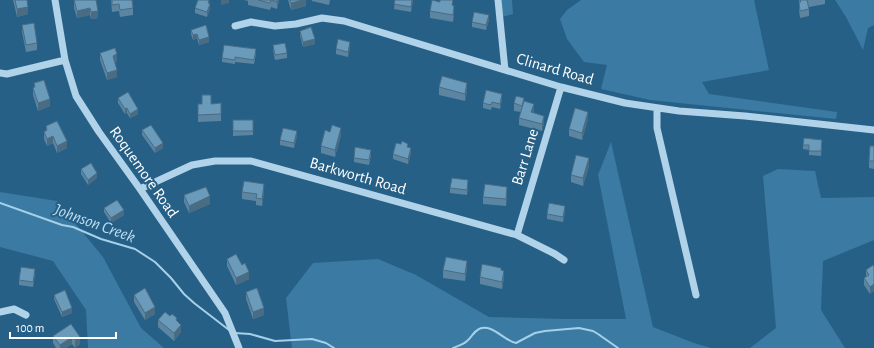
<svg xmlns="http://www.w3.org/2000/svg" width="874" height="348" font-family="'Alegreya Sans',sans-serif">
<style>
.green{fill:#3a7aa3}
.lines{fill:none;stroke-linecap:round;stroke-linejoin:round}
.stream{stroke:#a5d0e9;stroke-width:2}
.minor{stroke:#b1d3e9;stroke-width:7}
.wall{fill:#5b85a1}
.shaded-wall{fill:#4a6c83}
.building{fill:#6a9bbb;stroke:#4a6c83}
.labels{text-anchor:middle;dominant-baseline:central;stroke-width:4;stroke-linejoin:round;paint-order:stroke}
.street-label{font-size:16px;fill:#fff;stroke:#266087}
.water-label{font-size:17px;font-style:italic;fill:#bcdcf0;stroke:#266087}
</style>
<rect width="100%" height="100%" fill="#266087"/>
<path class="green" d="M501,0H512L513,14L502,17Z
M581,0H754L769,70L702,82L709,94L837,112L836,119L650,100L601,89L607,65L584,62L567,39L560,19L567,10Z
M835,0H874V25L868,28L863,50L846,17Z
M611,142L653,327L694,343L711,348H292L286,298L313,263L378,259L416,275L489,317L564,319H626L598,175Z
M778,169L815,171L821,198L874,197V240L823,261L821,310L845,348H750L776,328L763,176Z
M0,192L57,201L103,257L141,328L164,348H88L86,310L53,261L0,247Z"/>
<g class="lines">
<path class="stream" d="M0,203L62,225L73,227L101,239L135,249L155,262L171,278L184,294L194,303L229,330
M235,333L250,334L275,341L312,339L326,343L334,348
M453,348C458,346 464,344 467,341C472,337 473,332 479,329C492,323 504,341 516,343L535,333L545,331L579,328L593,331L598,334L618,348"/>
<path class="minor" d="M55,0L65,60L76,96L99,132L140,189L225,313L239,348
M498,0L505,70
M235,26L251,22L275,26L296,24L322,18L344,21L561,87L625,103L679,111L745,116L874,130
M0,73L7,74L65,60
M657,109V128L696,295
M140,189L192,165L215,161H251L517,235L555,254L564,260
M517,235L561,87
M0,312L14,309L26,315"/>
</g>
<path class="wall" d="M13,0H27L28,14L17,17Z
M74,0H96L98,18L91,19L90,15L77,18L74,8Z
M111,0H132L133,8V15L120,17L119,11L112,12Z
M209,0L210,9L207,17L195,13V8Z
M244,0H279L277,9L271,7L270,10L248,5V1Z
M288,0H306V6L291,10Z
M312,0H330L329,5L312,1Z
M395,0H413L411,12L394,9Z
M799,0H825V4L809,7V16L800,18L799,10Z
M453,6L454,13L453,22L430,18V11Z
M489,20L486,30L472,27V22Z
M22,25L37,43V50L26,52L22,32Z
M191,30L209,42L199,45L197,38L193,40L191,34Z
M300,31L315,44L303,47L300,36Z
M273,45L287,53V58L275,60L273,50Z
M350,47L348,57L336,54V49Z
M100,53L117,62H115L117,77L107,80L100,60Z
M256,54L254,64L235,62V64L222,62V58Z
M34,83L50,106L38,111L33,95V88L34,87Z
M439,87L467,90L465,101L439,95Z
M202,95L211,104L221,103V121L198,122V104H202Z
M118,98L138,114L130,118L127,113L125,114L118,103Z
M502,99L500,109L492,107L491,110L483,108V103Z
M524,101L534,111L533,113L544,123L542,131L519,125V118L521,112L514,111V103Z
M588,119L582,140L569,136V129Z
M233,120H253V135L233,136Z
M46,126L67,148L57,153L53,143L47,146L44,139V132L46,131Z
M142,130L163,148L155,153L142,135Z
M341,135L335,157L321,153V146Z
M297,136L294,148L280,145V140Z
M401,144L408,147L411,153L408,164L393,159V154Z
M803,145H822L821,156L809,155V150L803,149Z
M874,146V169L869,168V161Z
M371,155L369,165L354,162V158Z
M589,166L583,186L571,182V175Z
M81,169L97,178L88,185L81,174Z
M468,184L467,195L450,193V188Z
M264,191L262,206L256,205V201L242,199V192Z
M507,194L506,206L483,204V197Z
M184,195L210,204L189,213L184,202Z
M104,208L124,215L111,223L104,212Z
M565,211L563,222L547,219V214Z
M227,259L249,279L236,285L227,266Z
M874,267L870,294L864,285V278L866,277V270Z
M467,268L465,281L443,278V270Z
M35,274L33,287L19,285V280Z
M480,277L504,278L502,289L480,284Z
M246,292L264,315L253,319L246,299Z
M54,295L72,313L62,317L54,299Z
M134,295L155,314L145,320L134,302Z
M158,320L177,322L181,332L174,341L158,327Z
M71,324L80,344L75,348L72,344L66,348H56L53,343V336Z"/>
<path class="shaded-wall" d="M221,0H229V3L221,5Z
M278,0H279L277,9V2Z
M303,0H306V6L291,10V3Z
M412,0H413L411,12V7Z
M210,4V9L207,17V12Z
M454,6V13L453,22V15Z
M28,7V14L17,17V9Z
M90,8V15L77,18V11Z
M98,11V18L91,19V12Z
M489,15V20L486,30V25Z
M197,34V38L193,40V35Z
M209,37V42L199,45V40Z
M315,39V44L303,47V42Z
M350,42V47L348,57V52Z
M117,54V62L113,63V56Z
M117,70V77L107,80V73Z
M467,83V90L465,101V94Z
M502,94V99L500,109V104Z
M50,99V106L38,111V103Z
M534,104V111L531,120V112Z
M127,108V113L125,114V109Z
M138,109V114L130,118V114Z
M588,112V119L582,140V133Z
M544,116V123L542,131V124Z
M341,128V135L335,157V150Z
M297,131V136L294,148V143Z
M53,136V143L47,146V139Z
M67,141V148L57,153V146Z
M163,143V148L155,153V148Z
M411,148V153L408,164V159Z
M589,158V166L583,186V178Z
M97,173V178L88,185V180Z
M264,184V191L262,206V199Z
M507,187V194L506,206V199Z
M210,196V204L189,213V206Z
M565,206V211L563,222V217Z
M124,210V215L111,223V218Z
M467,261V268L465,281V274Z
M504,271V278L502,289V282Z
M249,272V279L236,285V278Z
M874,284V291L870,294V287Z
M155,307V314L145,320V313Z
M72,308V313L62,317V312Z
M264,308V315L253,319V312Z
M181,325V332L174,341V333Z
M72,337V344L66,348H60V345Z
M80,337V344L75,348V340Z"/>
<path class="building" d="M15,0H27L28,7L17,9Z
M74,0H96L98,11L91,12L90,8L77,11Z
M112,0H132L133,8L120,10L119,4L112,5Z
M198,0H209L208,3L210,4L207,12L195,8Z
M258,0H278L277,2L271,0L270,3Z
M290,0H303L291,3Z
M395,0H412L411,7L394,4Z
M432,0L440,2V0H453L452,5L454,6L453,15L430,11Z
M800,0H807L809,9L800,11L799,2H801Z
M474,12L489,15L486,25L472,22Z
M34,23L37,43L26,45L22,25Z
M206,25L209,37L199,40L197,34L193,35L191,30Z
M311,27L315,39L303,42L300,31Z
M338,39L350,42L348,52L336,49Z
M285,43L287,53L275,55L273,45Z
M224,45L256,49L254,60L235,57V60L222,58Z
M115,48L117,54L113,56L117,70L107,73L100,53Z
M442,76L467,83L465,94L439,87Z
M44,80L50,99L38,103L33,88L35,87L34,83Z
M486,90L502,94L500,104L492,102L491,105L483,103Z
M128,92L138,109L130,114L127,108L125,109L118,98Z
M202,95H211V104L221,103V114L198,115V104H202Z
M516,96L524,98L522,106L514,103Z
M524,101L534,104L531,112L544,116L542,124L519,118Z
M575,108L588,112L582,133L569,129Z
M233,120H253V131H233Z
M57,121L67,141L57,146L53,136L47,139L44,132L47,130L46,126Z
M151,125L163,143L155,148L142,130Z
M332,125L341,128L335,150L321,146L325,130L330,132Z
M283,128L297,131L294,143L280,140Z
M804,138L822,140L821,151H809V145H803Z
M402,141L408,144L407,147L411,148L408,159L393,154L396,143L401,144Z
M870,146H874V161H869Z
M355,147L371,150L369,160L354,158Z
M576,155L589,158L583,178L571,175Z
M91,163L97,173L88,180L81,169Z
M452,178L468,180L467,190L450,188Z
M244,181L264,184L262,199L256,198L257,194L242,192Z
M485,184L507,187L506,199L483,197Z
M206,187L210,196L189,206L184,195Z
M117,200L124,210L111,218L104,208Z
M549,203L565,206L563,217L547,214Z
M236,254L242,265L245,263L249,272L236,278L227,259Z
M446,257L467,261L465,274L443,270Z
M482,264L501,268V270L504,271L502,282L480,277Z
M873,265L874,267V284L870,287L864,278L869,275L866,270Z
M21,267L35,269L33,282L19,280Z
M145,288L155,307L145,313L134,295Z
M257,288L264,308L253,312L246,292Z
M65,290L72,308L62,312L54,295Z
M165,312L170,316L172,314L177,318L176,320L181,325L174,333L158,320Z
M71,324L80,337L75,340L72,337L60,345L53,336Z"/>
<g class="labels">
<g class="street-label">
<text transform="translate(555 69) rotate(16)">Clinard Road</text>
<text transform="translate(525 157) rotate(-73)">Barr Lane</text>
<text transform="translate(144 172) rotate(55)">Roquemore Road</text>
<text transform="translate(358 176) rotate(16)">Barkworth Road</text>
</g>
<g class="water-label">
<text transform="translate(95 223) rotate(20)">Johnson Creek</text>
</g>
</g>
<path d="M10 332v6h106v-6" fill="none" stroke="#ffffff" stroke-width="2"/>
<text x="16" y="332" font-size="12" fill="#ffffff" stroke="#266087" stroke-width="3" paint-order="stroke">100 m</text>
</svg>
